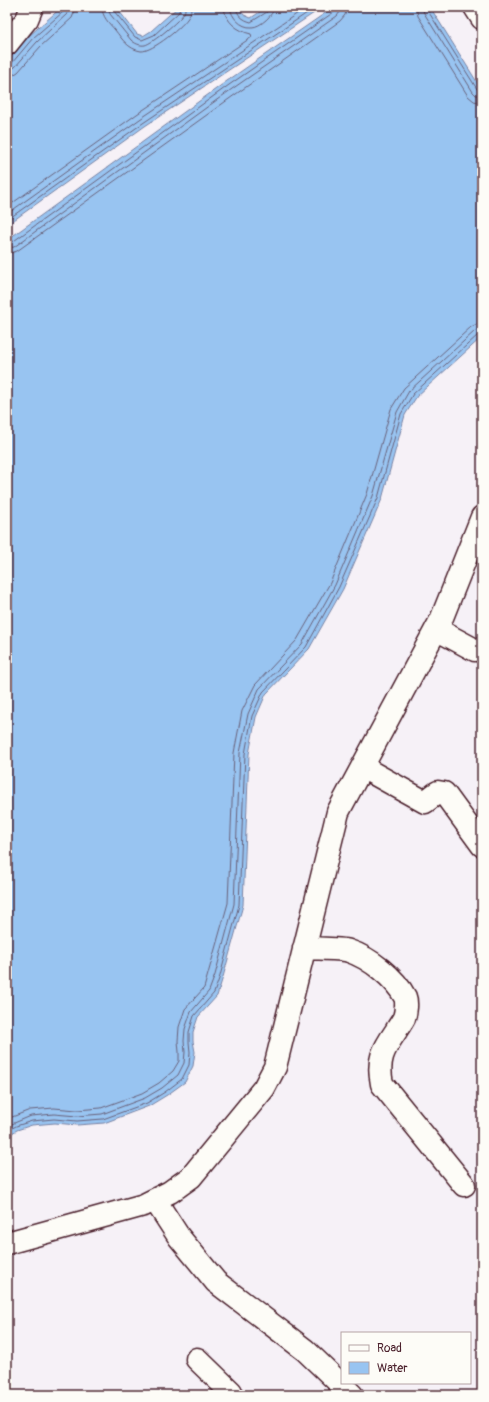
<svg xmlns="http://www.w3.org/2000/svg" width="489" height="1402" font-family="Pangolin,sans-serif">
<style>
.water{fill:#98c4f1;stroke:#7982a2}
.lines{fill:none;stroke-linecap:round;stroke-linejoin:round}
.shore{stroke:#69617a;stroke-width:1}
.minor-casing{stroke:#4a1f2b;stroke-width:25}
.minor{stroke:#fdfcf7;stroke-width:22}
</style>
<rect width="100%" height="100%" fill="#f6f1f7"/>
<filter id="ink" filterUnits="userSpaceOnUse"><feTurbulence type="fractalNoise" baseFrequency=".025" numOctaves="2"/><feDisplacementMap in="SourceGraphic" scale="8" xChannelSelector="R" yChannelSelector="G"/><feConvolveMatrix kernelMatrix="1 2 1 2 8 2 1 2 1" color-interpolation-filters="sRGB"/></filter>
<g filter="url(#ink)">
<path class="water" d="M62,7H116L137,34L143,36L151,31L178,7H238L244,15L251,18L267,7H323L145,126L7,225V62L30,35Z
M334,7H430L482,90V337L417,396L405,415L382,499L343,589L309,649L266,694L256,717L249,754L243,905L223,977L217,996L198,1017L193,1032V1041L195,1052L193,1066L185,1082L167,1095L149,1106L104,1123L77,1125L55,1123L32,1125L17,1130L7,1136V240L227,81Z"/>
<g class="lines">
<path class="shore" d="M102,7C102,17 109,23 115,30C122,39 128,49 141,51C152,52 184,26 189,16C191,13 191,10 191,7
M108,7L110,14L131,40C134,43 140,46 145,45C153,43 180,20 184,13C185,11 185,10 185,7
M113,7L114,11L135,37L142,40L154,35L179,12L180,7
M230,7C231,17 241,28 252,27C260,27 274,15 274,7
M236,7C237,15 243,20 251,22L267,12L269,7
M416,7L418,16L468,96L474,101L482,103
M422,7L424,13L473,92L476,95L482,96
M427,7L428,11L477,89L482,91
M7,65L12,63L33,38L63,12L64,7
M7,70L11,69L15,67L37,42L67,14L69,7
M7,76L13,75L18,72L41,46L72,18L74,13L75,7
M7,207L137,114L252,37L251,34C238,31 225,22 224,7
M7,214L140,119L307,7
M7,220L143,123L316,7
M7,243H11L229,85L334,12L336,7
M7,248L14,247L232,89L337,16L340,12L341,7
M7,254L17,251L236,94L340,21L345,15L347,7
M7,1119L30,1110L54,1108L77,1110L101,1108L142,1093L159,1083L173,1071L179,1061V1052L178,1041L179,1027L185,1009L204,988L228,903L234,753L242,711L255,685L297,640L330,583L367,494L391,409L404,388L471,327L477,324L482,323
M7,1126L31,1116L54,1114L77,1116L102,1114L145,1098L162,1088L178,1075L184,1063L185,1052L184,1041L185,1029L191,1012L209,991L215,975L234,904L240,753L248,714L259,689L302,644L335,585L373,496L397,412L409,391L475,331L482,329
M7,1131L16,1126L32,1121L54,1119L77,1121L103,1119L147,1103L165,1092L182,1079L189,1065L190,1052L189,1042V1032L194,1016L214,993L220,976L239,905L245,754L252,716L263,692L306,647L339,587L378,498L401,414L413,394L478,335L482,334"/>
<g class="minor-casing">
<path id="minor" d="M475,7L482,18
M7,44L27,19L32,7
M436,629L475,650
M362,767L425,802L438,792L444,793L482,845
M304,948C315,949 339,948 349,951C370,958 395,978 405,997C407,1002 406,1012 404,1018C402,1022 398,1027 396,1031C383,1050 377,1060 382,1084L464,1185
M155,1200L179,1237L216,1282L305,1350L352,1395
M7,1243L144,1205L170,1192L191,1177L264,1088L275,1067L338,812L441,620L482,517
M197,1359L231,1392L232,1395"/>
</g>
<use href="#minor" class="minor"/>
</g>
</g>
<rect width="489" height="1402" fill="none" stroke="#fdfcf7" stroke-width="24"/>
<rect x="12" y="12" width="465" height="1378" fill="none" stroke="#4a1f2b" stroke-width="1.5" filter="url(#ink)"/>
<rect x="341" y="1332" width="130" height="52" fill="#fdfcf7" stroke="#b5a4a5"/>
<rect x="349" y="1345" width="20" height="6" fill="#fdfcf7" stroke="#b5a4a5"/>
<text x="377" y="1352" font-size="12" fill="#4a1f2b">Road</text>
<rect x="349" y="1362" width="20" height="12" fill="#98c4f1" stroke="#b5a4a5"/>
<text x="377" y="1372" font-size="12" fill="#4a1f2b">Water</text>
</svg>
